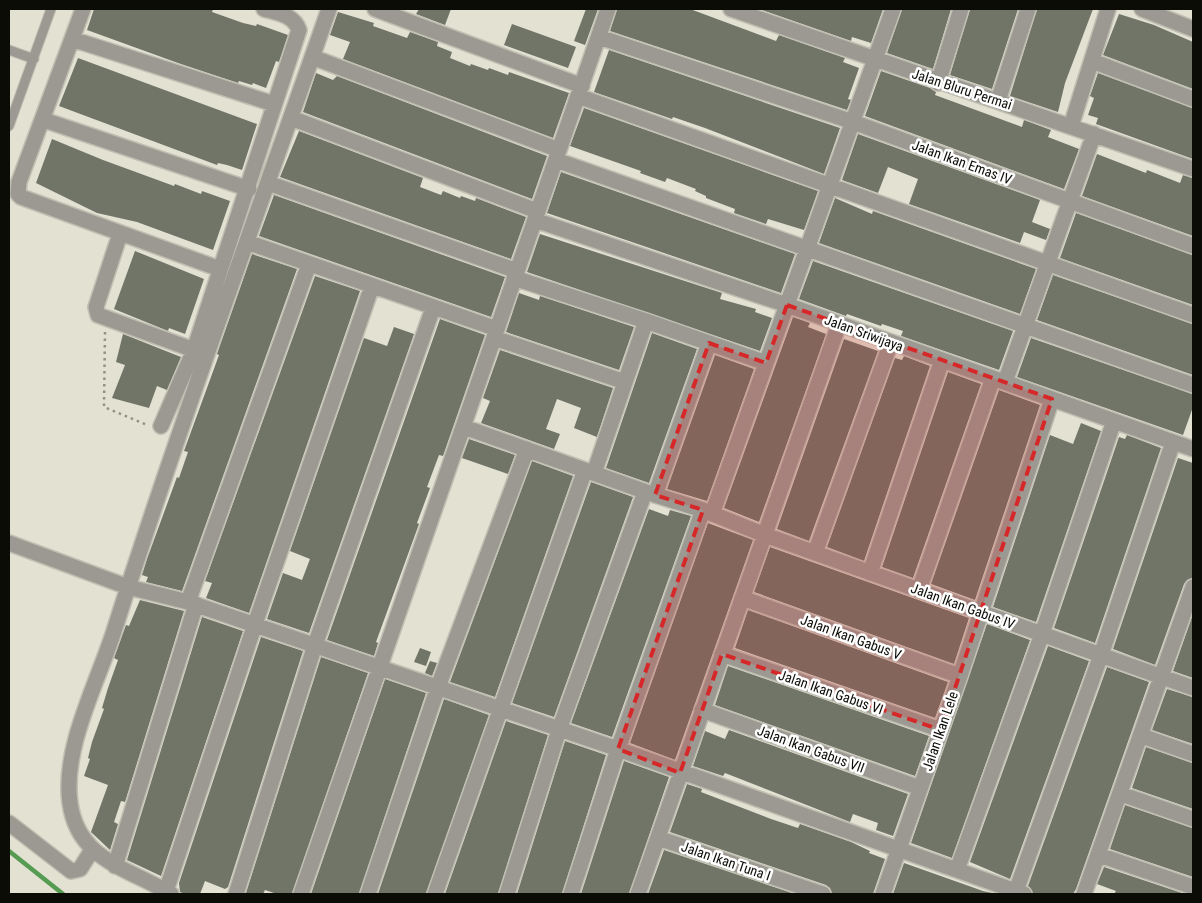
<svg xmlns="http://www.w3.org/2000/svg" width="1202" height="903" font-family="'Roboto Condensed',sans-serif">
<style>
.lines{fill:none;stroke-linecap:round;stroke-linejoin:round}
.stream{stroke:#569b52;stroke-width:4.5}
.building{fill:#707568}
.lane-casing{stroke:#c0bfb2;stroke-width:11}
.street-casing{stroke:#c0bfb2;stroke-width:18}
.path{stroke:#919185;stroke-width:2.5;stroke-dasharray:2.5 4;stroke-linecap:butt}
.lane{stroke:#9c9993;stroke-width:9}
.street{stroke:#9c9993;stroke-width:15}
.marked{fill:#d62828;fill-opacity:0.2;stroke:#d62828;stroke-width:4;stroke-dasharray:10 6;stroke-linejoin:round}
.labels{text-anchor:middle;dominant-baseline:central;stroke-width:5;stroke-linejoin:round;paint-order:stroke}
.street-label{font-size:14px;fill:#0c0c07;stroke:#fff}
</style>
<rect width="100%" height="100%" fill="#e2e1d2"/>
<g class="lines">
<path class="stream" d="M9,851L63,894"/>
</g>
<path class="building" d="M94,9H213L212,12L243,23L256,26L257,24L288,35L279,62L276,61L266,88L253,83L252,85L239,81L238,83L178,63L87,30Z
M419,9H451L445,25L416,14Z
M586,9H598L585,45L574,41Z
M617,9H690L776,41L779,35L845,58L843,62L859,68L848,99L851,100L847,110L610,31Z
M759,9H883L871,43L852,37L851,41Z
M902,9H951L933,69L887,53Z
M970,9H1018L992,89L950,75Z
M1037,9H1093L1065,83L1058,112L1010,96Z
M338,12L374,23L373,26L407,38L410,32L438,42L437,46L452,52L450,58L470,66L471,64L488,70L489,68L508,75L509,72L569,93L553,138L343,59L350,42L330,35Z
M1119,14L1154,25L1193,42V89L1103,55Z
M512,24L576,47L568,68L504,45Z
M609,50L840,128L824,174L705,128L673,117L672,119L594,92Z
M78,58L257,124L242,170L227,165L218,163L217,165L59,106Z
M881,71L930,88L936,92L935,95L1022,127L1024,120L1051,130L1048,137L1079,149L1064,189L865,116Z
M316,73L333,80L337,76L547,156L532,199L303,112Z
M1098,73L1193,108V159L1096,124L1098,118L1088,115L1094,98L1090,96Z
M584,108L818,191L804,230L768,219L766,224L734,213L735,209L706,198V196L695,191L696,189L667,178L665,182L640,173L641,171L570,146Z
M299,131L423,178L420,187L441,195L443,191L460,198L461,196L475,201L476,198L526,217L511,259L280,177Z
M858,134L1040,200L1032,222L1050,229L1046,240L1024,232L1020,243L909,204L918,179L888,167L878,193L842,180Z
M52,139L103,160L174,186L175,184L201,194L202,191L230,201L213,250L137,222L97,213L36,183Z
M1097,154L1146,173L1147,170L1180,183L1183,175L1193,178V236L1082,196Z
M561,172L795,254L781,293L547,213Z
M274,195L505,277L491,317L259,236Z
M835,198L872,214L873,211L1036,269L1020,314L819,243Z
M1076,213L1193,255V305L1060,258Z
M540,234L722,293L720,299L756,309L755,312L772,318L760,351L527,272Z
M135,251L204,279L185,334L169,328L168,331L114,309Z
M252,254L297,269L182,591L146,582L148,577L142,575L147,559L177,477L179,478L188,452L184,451L219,355L217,354Z
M813,261L1013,331L999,370L901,336L903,331L882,324L881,326L847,314L846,316L799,299Z
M1053,275L1193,324V375L1037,320Z
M315,276L360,291L249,613L206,598L212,583L205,581Z
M519,293L539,300L540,296L634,327L619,370L506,332Z
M793,317L810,323L808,327L826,334L759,522L724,508Z
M440,319L485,335L443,456L439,455L427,487L430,488L417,523L419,524L376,642L378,643L374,656L327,640Z
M394,327L414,334L309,633L267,619L283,573L302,580L310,559L290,551L364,338L387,346Z
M652,333L697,349L649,483L606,468Z
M123,334L181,357L167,390L157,386L149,408L112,398L125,365L116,362Z
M1031,338L1193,394V407L1183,435L1017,377Z
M844,339L878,351L809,541L777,529Z
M500,350L613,388L597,437L574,428L581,408L557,399L546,429L560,434L554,449L481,423L490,401L483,398Z
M715,355L754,369L707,501L667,489Z
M904,356L930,366L864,561L827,547L895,358L902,360Z
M948,372L981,384L913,578L882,567Z
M999,390L1040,405L975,600L931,584Z
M1081,423L1101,431L1036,622L993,607L1050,435L1073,444Z
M1127,435L1161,448L1095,643L1054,628L1119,437L1125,439Z
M469,439L515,455L508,474L462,458Z
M1178,458L1193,463V578L1187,580L1184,584L1155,665L1113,649Z
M532,461L573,476L495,697L450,682Z
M591,482L633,497L554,717L512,703Z
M649,509L668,516L670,510L691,516L612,737L571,723Z
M708,523L753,540L675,760L630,743Z
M770,547L969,618L954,664L754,592Z
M140,600L184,611L125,802L121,801L114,822L118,824L110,850L91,832L108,785L84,776L90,759L88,758L92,742L104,709L102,708L108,688L118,660L114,658L126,625L129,626Z
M748,610L948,682L935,718L735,648Z
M1193,614V678L1173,671Z
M202,617L243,631L161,876L127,860Z
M987,624L1030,640L952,858L911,843Z
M261,637L303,651L228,887L225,889L205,881L200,894H185L180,892L179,883Z
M1048,646L1089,661L1010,879L970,862Z
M420,648L431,652L426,666L414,662Z
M321,657L368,673L292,894H277L265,890L263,894H249L246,893Z
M430,661L437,663L432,676L425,673Z
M728,666L929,736L915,776L715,705Z
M1107,667L1149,682L1076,889L1073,894H1033L1028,886Z
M385,679L426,693L359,894H311Z
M1167,689L1193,697V744L1152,730Z
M444,699L489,715L426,894H378Z
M506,721L548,735L498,894H445Z
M729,730L908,794L893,836L876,830L878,823L853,814L850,822L725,773L723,776L693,766L705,731L725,739Z
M565,741L606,755L562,894H517Z
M1146,747L1193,763V809L1132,788Z
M624,761L669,777L629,894H581Z
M687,784L702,789L701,792L771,819L798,828L800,824L851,842L870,851L869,853L885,859L873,894H832L830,888L826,885L670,832Z
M1125,805L1193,828V877L1110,849Z
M664,850L795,894H648Z
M904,863L983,891L997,894H893Z
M1104,867L1185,894H1114L1116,891L1097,884Z"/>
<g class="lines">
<g class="lane-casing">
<path id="lane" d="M9,50L34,59
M9,126L51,9"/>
</g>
<g class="street-casing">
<path id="street" d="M83,9L19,182L18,194L21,197L220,269
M375,9L582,86
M731,9L1193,169
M1142,9L1193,29
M599,37L853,122L1193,246
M72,39L274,104
M312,57L559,150
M1092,61L1193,99
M938,83L961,9
M578,96L1193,315
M998,101L1028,9
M291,118L537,211
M44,120L249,189
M1071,126L1108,9
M556,160L1193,385
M268,183L517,271
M535,220L787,305L1193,449
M120,234L96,307L98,315L194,350
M247,242L497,329
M514,278L646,321L766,363
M494,338L625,382
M1005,382L1094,134
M161,426L194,350L299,30C294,15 278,13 264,9
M464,427L655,495L703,510L765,535L1193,688
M594,473L646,321
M655,495L709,343
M712,514L893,9
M9,543L128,587L188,602L618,749L1024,894
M815,553L891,342
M870,573L942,360
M919,590L993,378
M742,598L960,676
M188,602L309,264
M722,654L941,730
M702,710L920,788
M1142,736L1193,754
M1121,794L1193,819
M9,823L71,871L80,869L92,850
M658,838L823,894
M1099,855L1193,887
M115,866L196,604
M957,870L1042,634L1114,421
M166,891L255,624L372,286
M1016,891L1101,655L1173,442
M171,894C129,868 78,861 70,803C62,747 99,680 115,628C181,420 257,215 329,9
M236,894L315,645L433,308
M301,894L608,9
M368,894L438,687L527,449
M435,894L585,470
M507,894L559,730L645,492
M571,894L618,749L703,510
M638,894L839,324
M883,894L960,676L1052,399
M1084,894L1193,587"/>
</g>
<path class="path" d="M105,332L104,407L147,425"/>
<use href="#lane" class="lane"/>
<use href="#street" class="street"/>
</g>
<path class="marked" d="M787,305L1052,399L941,730L722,654L680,773L618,749L703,510L655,495L709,343L766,363Z"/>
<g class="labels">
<g class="street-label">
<text transform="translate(962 89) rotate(18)">Jalan Bluru Permai</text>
<text transform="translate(962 162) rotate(20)">Jalan Ikan Emas IV</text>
<text transform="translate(864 333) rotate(20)">Jalan Sriwijaya</text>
<text transform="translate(963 606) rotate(20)">Jalan Ikan Gabus IV</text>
<text transform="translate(851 637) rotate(20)">Jalan Ikan Gabus V</text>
<text transform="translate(831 692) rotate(19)">Jalan Ikan Gabus VI</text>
<text transform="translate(940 731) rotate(-71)">Jalan Ikan Lele</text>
<text transform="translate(811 749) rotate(20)">Jalan Ikan Gabus VII</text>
<text transform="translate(726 861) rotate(19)">Jalan Ikan Tuna I</text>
</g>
</g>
<rect width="1202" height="903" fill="none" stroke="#0c0c07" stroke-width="20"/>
</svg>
